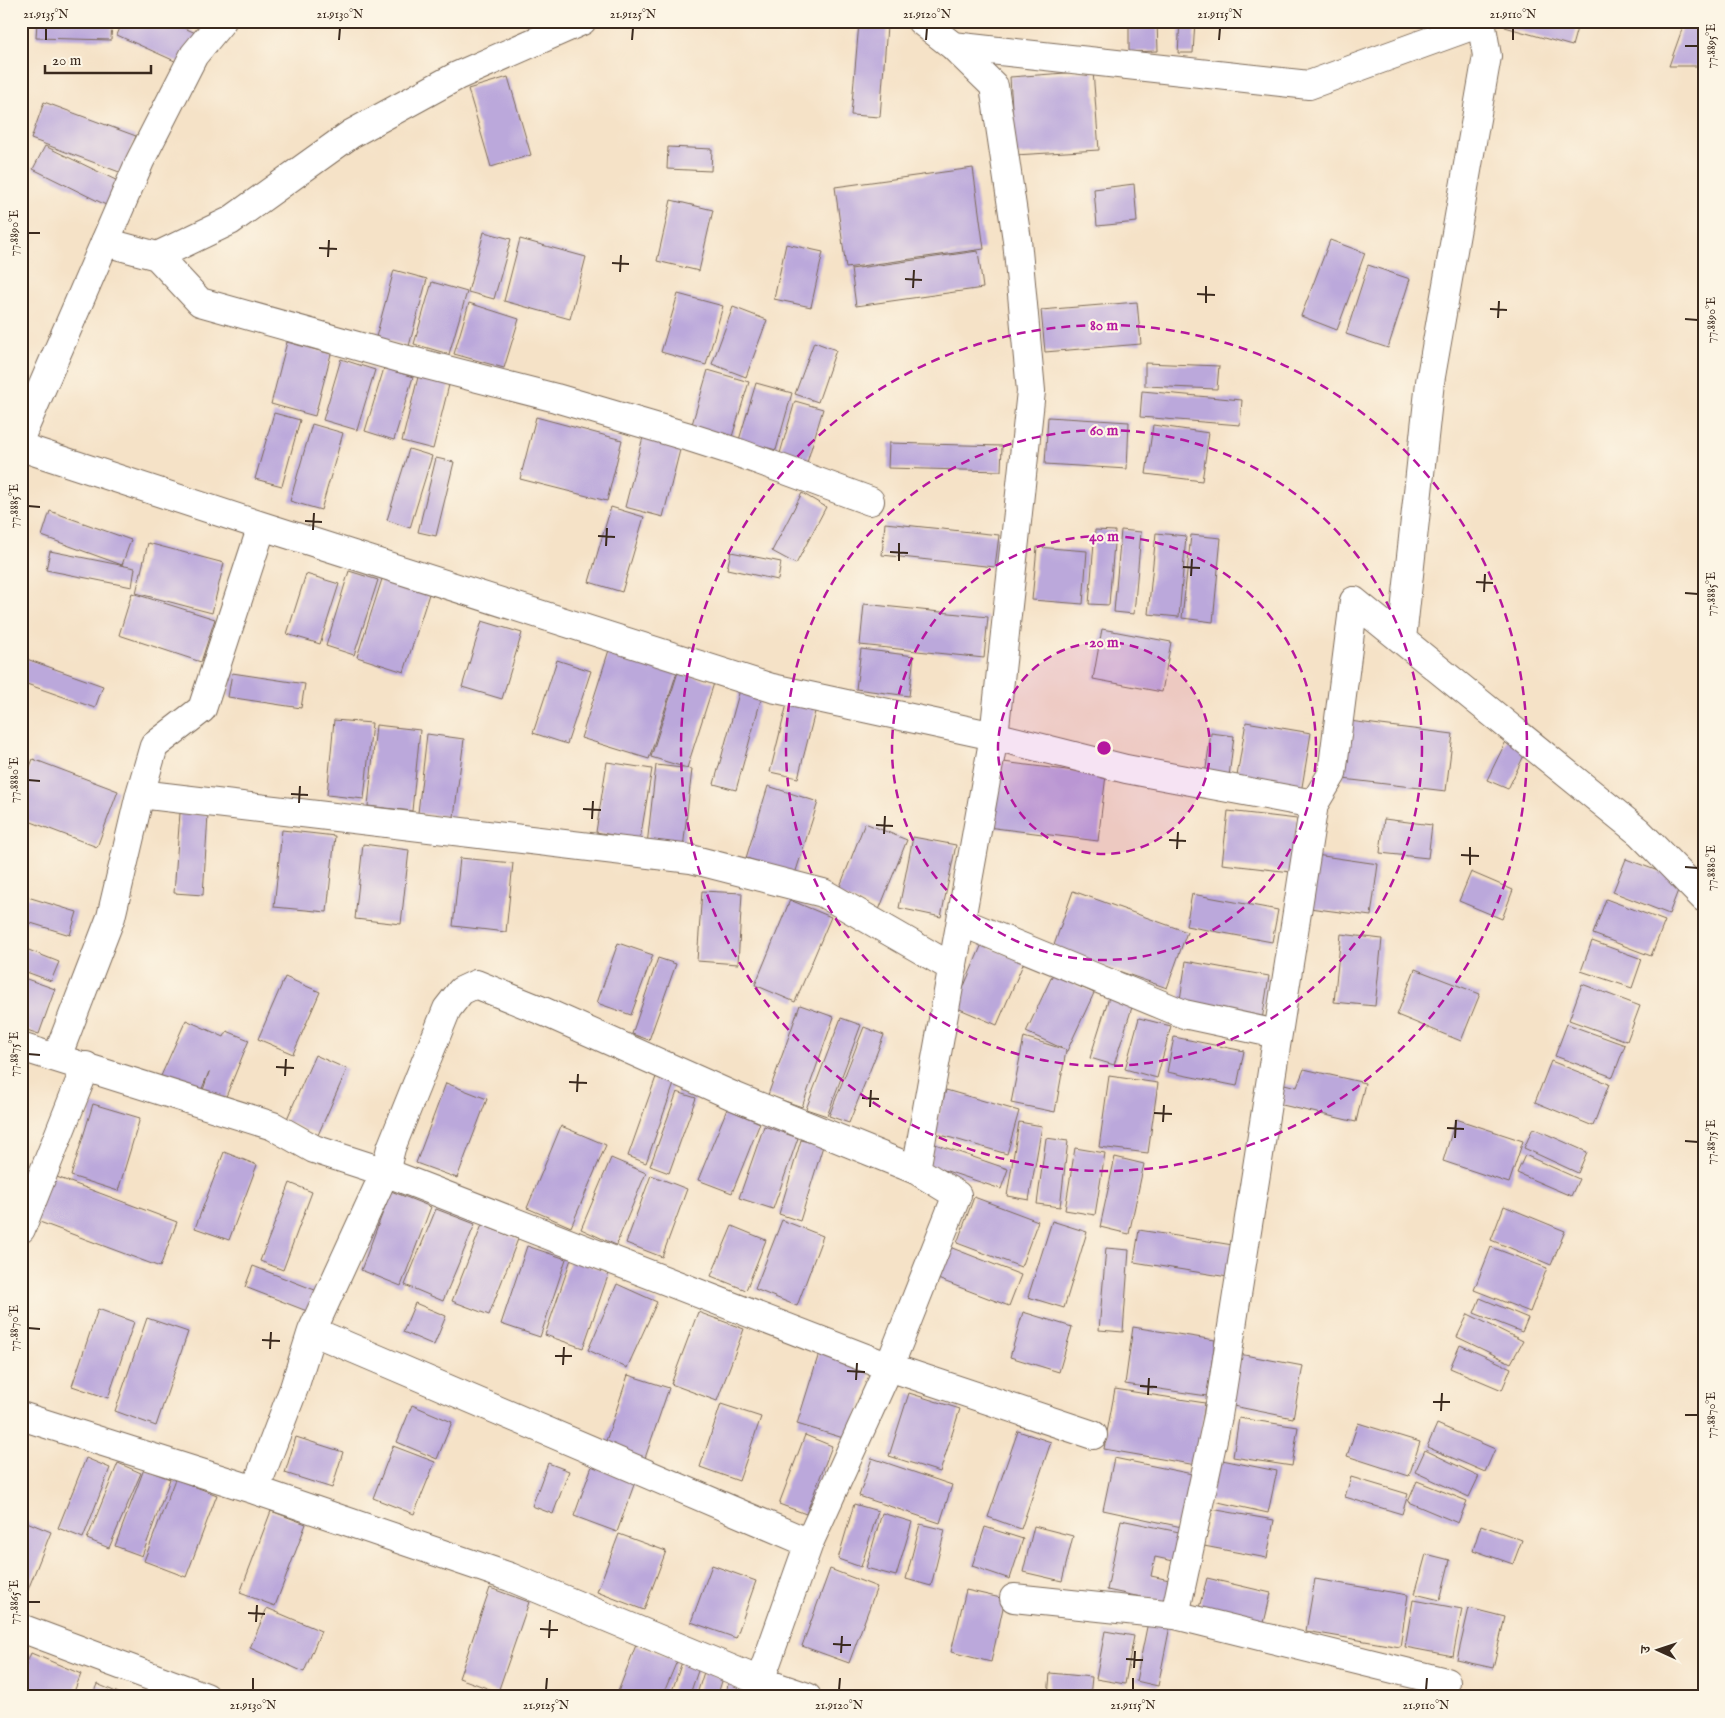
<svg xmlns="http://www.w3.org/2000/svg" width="1725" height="1718" font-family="'IM FELL English','Noto Serif Devanagari',serif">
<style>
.building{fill:#bba8db}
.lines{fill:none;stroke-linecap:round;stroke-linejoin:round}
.minor-casing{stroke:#7c6a59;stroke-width:30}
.major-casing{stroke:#7c6a59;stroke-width:30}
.minor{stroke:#fff;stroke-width:28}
.major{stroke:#fff;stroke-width:28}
.ticks{fill:none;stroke:#3b2a1e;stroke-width:2}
.ring{fill:none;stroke:#b5179e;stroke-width:2.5;stroke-dasharray:9 6}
.centre{fill:#b5179e;stroke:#fcf5e5;stroke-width:2.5}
.ring-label{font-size:15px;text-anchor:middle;font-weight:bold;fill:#b5179e;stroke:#fcf5e5;stroke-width:4.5;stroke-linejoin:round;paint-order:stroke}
.neatline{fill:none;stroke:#3b2a1e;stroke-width:2}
.ticks-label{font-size:12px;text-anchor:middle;fill:#3b2a1e}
</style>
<rect width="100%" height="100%" fill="#fcf5e5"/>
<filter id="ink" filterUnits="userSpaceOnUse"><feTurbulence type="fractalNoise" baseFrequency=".02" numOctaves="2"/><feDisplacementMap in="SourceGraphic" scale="10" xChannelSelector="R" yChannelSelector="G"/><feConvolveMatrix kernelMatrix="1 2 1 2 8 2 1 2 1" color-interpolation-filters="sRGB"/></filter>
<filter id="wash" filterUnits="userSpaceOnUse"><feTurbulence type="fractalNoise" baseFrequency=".0096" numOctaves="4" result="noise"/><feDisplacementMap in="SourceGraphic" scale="20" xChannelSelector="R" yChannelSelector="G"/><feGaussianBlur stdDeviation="1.12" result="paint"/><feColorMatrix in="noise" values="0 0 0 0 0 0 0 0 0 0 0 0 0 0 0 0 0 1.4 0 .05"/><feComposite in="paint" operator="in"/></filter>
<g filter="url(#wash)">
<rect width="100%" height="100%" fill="#f5e2c7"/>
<g id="blocks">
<path class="building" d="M37,21H112L111,40L36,38Z
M123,21H169L200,35L186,66L117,35Z
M1129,21H1157L1158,51L1129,52Z
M1180,21H1195L1193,53H1178Z
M1507,21H1579L1572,46L1505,27Z
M1685,21H1704V66H1669Z
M859,23L887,26L880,117L851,115Z
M1093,71L1099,150L1015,155L1010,77Z
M508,77L531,155L491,167L468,89Z
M44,102L136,136L122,173L31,139Z
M45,146L124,184L112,208L33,169Z
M668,147L712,149L711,171L667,169Z
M973,168L984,249L846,268L835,187Z
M1134,184L1137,222L1097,226L1094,189Z
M671,200L713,210L699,271L657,261Z
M484,232L511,239L494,299L468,292Z
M520,239L586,257L570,319L504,301Z
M1330,240L1365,253L1337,330L1301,316Z
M786,244L823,252L811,307L774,299Z
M978,251L983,288L856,306L851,269Z
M1368,265L1410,279L1388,348L1346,334Z
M394,270L427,279L409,346L376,337Z
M432,282L467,292L449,354L414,344Z
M678,294L723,306L706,365L661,352Z
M1137,302L1141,344L1045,352L1041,310Z
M469,303L519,319L504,368L454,354Z
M733,307L767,320L746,377L712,364Z
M287,342L331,354L315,416L271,404Z
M814,342L836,350L818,402L795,394Z
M341,359L375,370L357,430L323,420Z
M1145,363L1219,366L1217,389L1145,386Z
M384,368L413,377L394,440L365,431Z
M708,370L749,382L730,443L690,431Z
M418,377L449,385L433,449L402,441Z
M756,383L792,393L776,450L739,440Z
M1142,391L1242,400L1240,425L1140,417Z
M795,401L823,409L806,466L779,457Z
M274,413L300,420L282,486L255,479Z
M536,417L622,440L607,501L520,479Z
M1048,417L1129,422L1127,469L1045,464Z
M312,424L343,433L321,510L290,501Z
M1153,425L1209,433L1202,481L1146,474Z
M643,437L681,446L663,517L625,507Z
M889,443L1002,446L1001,471L888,468Z
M409,449L432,456L410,528L387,520Z
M436,458L454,462L436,536L418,532Z
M802,493L826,507L796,564L772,551Z
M611,507L644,517L622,592L589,582Z
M50,511L131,540L122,565L42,536Z
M885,523L999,535L995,567L882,555Z
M1095,530L1115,531L1109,605L1089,604Z
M1121,530L1141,532L1134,614L1114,612Z
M1156,533L1186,536L1179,617L1148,614Z
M1191,535L1221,538L1213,622L1182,618Z
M148,543L224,563L212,613L136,593Z
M1037,547L1087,551L1083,604L1032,600Z
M50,551L135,568L132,587L46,570Z
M731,552L781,562L778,580L727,569Z
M349,571L378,580L354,655L326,646Z
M306,574L339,584L320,644L287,634Z
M383,576L430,591L404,672L357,657Z
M132,593L215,619L201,662L119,635Z
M864,604L988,617L984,658L860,645Z
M482,621L522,633L502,699L462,687Z
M1102,629L1171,642L1162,692L1093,679Z
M861,649L914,656L909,696L856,689Z
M609,650L677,672L649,759L581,738Z
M21,657L103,686L95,708L21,682Z
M557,660L591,671L567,744L533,733Z
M678,672L714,683L687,768L651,757Z
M232,673L305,684L301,708L228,697Z
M741,686L763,692L736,790L714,784Z
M788,700L816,708L798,778L770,772Z
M334,720L372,723L364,799L327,795Z
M1349,721L1453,734L1446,791L1343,779Z
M1246,722L1311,733L1301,793L1236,782Z
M376,725L420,730L412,811L368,806Z
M1211,733L1234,736L1228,785L1204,782Z
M427,734L464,739L454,817L418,813Z
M1509,735L1529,745L1508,789L1487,780Z
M33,759L118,791L97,847L21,818V789Z
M995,761L1106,775L1098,841L987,827Z
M607,762L652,769L640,840L596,832Z
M656,765L692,769L683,849L647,845Z
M768,786L818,802L795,874L746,858Z
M1228,811L1297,819L1291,872L1222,864Z
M180,813L208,815L203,895L174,893Z
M1384,819L1432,825L1428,858L1380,853Z
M865,823L907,840L879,910L837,894Z
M282,830L335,836L327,912L274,907Z
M913,837L956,845L941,917L899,908Z
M363,844L409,850L401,924L355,919Z
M1316,855L1378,864L1371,916L1309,908Z
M460,858L513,863L506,932L453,926Z
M1626,859L1682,880L1669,914L1613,892Z
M1471,872L1513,890L1502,919L1459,901Z
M702,891L742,893L738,964L697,961Z
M1073,891L1187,932L1167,988L1053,948Z
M1192,894L1278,910L1272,942L1186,926Z
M21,895L77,912L70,935L21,920Z
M1606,899L1665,921L1651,956L1593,934Z
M790,900L831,917L795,1002L755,985Z
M1341,934L1382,939L1375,1006L1334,1002Z
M1592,941L1642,959L1632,988L1581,971Z
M618,943L653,955L631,1015L597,1003Z
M982,944L1024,962L997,1025L955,1007Z
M21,947L59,962L51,981L21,970Z
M658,958L676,964L649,1040L632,1034Z
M1186,961L1269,976L1262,1020L1179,1006Z
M1415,969L1480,994L1461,1041L1397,1015Z
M1053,974L1094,993L1067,1051H1066L1055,1112L1011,1103L1024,1037L1066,1050L1026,1032Z
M21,977L55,989L39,1034L21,1028Z
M285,977L320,992L293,1054L258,1039Z
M1582,984L1640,1006L1627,1041L1569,1020Z
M1109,997L1133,1004L1114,1065L1090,1058Z
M800,1005L834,1017L802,1107L768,1095Z
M841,1018L861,1025L827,1116L806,1109Z
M1139,1018L1171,1026L1157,1078L1125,1069Z
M186,1020L224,1037L227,1031L249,1040L225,1099L203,1090L209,1072L200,1093L161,1076Z
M1567,1024L1625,1045L1613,1077L1555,1056Z
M864,1027L884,1035L849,1123L829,1116Z
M1174,1037L1244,1051L1237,1086L1167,1072Z
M315,1055L347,1069L318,1135L286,1121Z
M1551,1061L1609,1084L1593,1126L1535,1102Z
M1304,1069L1365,1083L1356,1122L1278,1104L1280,1083L1297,1087Z
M1109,1076L1158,1083L1148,1153L1099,1147Z
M656,1077L674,1084L646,1163L628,1156Z
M446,1083L487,1099L457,1178L416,1163Z
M946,1090L1019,1111L1007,1154L934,1133Z
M677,1092L696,1098L669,1173L650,1166Z
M93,1104L140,1118L118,1191L71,1176Z
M727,1109L760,1123L732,1193L698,1180Z
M1456,1119L1523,1141L1509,1183L1443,1161Z
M1019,1122L1042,1126L1029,1200L1007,1196Z
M561,1126L606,1145L571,1227L527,1208Z
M764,1126L798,1138L773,1209L739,1198Z
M1533,1128L1587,1152L1578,1173L1524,1148Z
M1046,1138L1068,1141L1060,1207L1037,1204Z
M801,1140L823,1146L800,1221L779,1214Z
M935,1144L1008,1169L1001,1189L929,1165Z
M1075,1148L1105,1153L1095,1215L1065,1210Z
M224,1152L257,1165L229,1240L195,1228Z
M1525,1155L1579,1179L1571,1196L1517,1173Z
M1115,1157L1144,1164L1129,1234L1100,1227Z
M611,1158L646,1173L616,1245L581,1229Z
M46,1173L177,1222L160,1267L29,1218Z
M651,1175L687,1189L662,1257L626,1243Z
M290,1183L312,1192L283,1270L260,1261Z
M391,1191L431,1207L401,1286L361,1270Z
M974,1197L1038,1221L1021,1267L957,1243Z
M1504,1206L1565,1231L1551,1265L1491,1240Z
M436,1209L475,1224L443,1301L405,1285Z
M782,1220L823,1236L797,1306L755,1289Z
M1052,1221L1087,1232L1064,1308L1028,1297Z
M482,1225L518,1239L489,1315L452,1301Z
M732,1226L766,1240L746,1290L711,1276Z
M1139,1230L1239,1246L1234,1278L1134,1262Z
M942,1244L1021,1275L1009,1306L930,1276Z
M527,1246L566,1259L540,1337L501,1324Z
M1491,1247L1547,1268L1530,1312L1474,1290Z
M1106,1248L1129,1250L1123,1332L1099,1330Z
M571,1259L609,1273L583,1348L545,1335Z
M253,1266L320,1292L312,1313L245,1287Z
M617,1284L657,1302L627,1368L588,1350Z
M1480,1298L1528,1318L1522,1332L1474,1313Z
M415,1303L446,1316L434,1345L403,1332Z
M98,1309L134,1322L108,1398L72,1386Z
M698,1312L744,1329L717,1401L671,1384Z
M1023,1312L1072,1327L1059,1372L1010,1357Z
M1468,1314L1523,1341L1511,1363L1457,1337Z
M147,1318L188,1332L156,1426L115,1411Z
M1133,1327L1215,1340L1207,1396L1125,1384Z
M1460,1345L1511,1368L1502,1390L1450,1368Z
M820,1350L872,1366L850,1440L797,1424Z
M1239,1354L1303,1366L1293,1418L1228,1405Z
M628,1375L669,1388L643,1464L603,1450Z
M1115,1389L1205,1403L1196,1465L1104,1449Z
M909,1393L960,1409L940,1472L889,1456Z
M721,1404L761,1417L739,1481L700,1467Z
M412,1405L452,1422L437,1459L397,1442Z
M1239,1418L1298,1427L1292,1466L1233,1457Z
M1358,1423L1420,1442L1409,1476L1347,1456Z
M1437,1424L1495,1449L1485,1472L1427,1447Z
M1018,1431L1051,1442L1021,1529L988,1517Z
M805,1435L832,1446L806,1514L779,1504Z
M296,1437L343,1452L332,1488L285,1473Z
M393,1446L435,1462L414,1514L373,1498Z
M1425,1450L1479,1476L1469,1497L1415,1472Z
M86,1458L110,1468L83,1538L58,1528Z
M872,1458L952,1485L940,1523L859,1496Z
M1114,1458L1202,1476L1191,1529L1103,1510Z
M1217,1459L1277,1471L1268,1513L1209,1500Z
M118,1463L141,1473L109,1548L87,1539Z
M548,1463L569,1471L553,1514L532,1506Z
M592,1466L635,1482L617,1532L574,1516Z
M144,1469L170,1479L142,1556L115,1546Z
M1351,1477L1408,1494L1402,1514L1345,1497Z
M175,1479L217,1495L186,1577L144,1561Z
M1417,1481L1467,1501L1458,1523L1408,1502Z
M854,1504L878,1511L861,1567L838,1559Z
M1211,1509L1274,1520L1267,1558L1204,1546Z
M271,1511L306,1524L275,1606L240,1593Z
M882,1513L912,1522L896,1576L866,1568Z
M22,1520L51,1532L21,1607V1522Z
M1121,1520L1184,1533L1178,1562L1155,1557L1151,1576L1174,1581L1170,1603L1107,1590Z
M920,1524L945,1530L931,1586L906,1579Z
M1481,1525L1522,1540L1513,1564L1473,1550Z
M1034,1526L1073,1536L1062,1581L1023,1572Z
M985,1527L1023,1539L1010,1579L972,1566Z
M619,1534L666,1551L644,1610L597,1592Z
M1426,1554L1450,1560L1440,1600L1415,1594Z
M712,1565L756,1581L736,1638L691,1622Z
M830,1569L877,1587L849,1663L802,1646Z
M1207,1578L1271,1593L1264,1623L1199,1608Z
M1315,1579L1408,1595L1400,1647L1306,1631Z
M490,1588L529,1602L498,1692L459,1678Z
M966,1590L1005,1599L991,1662L951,1652Z
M1413,1600L1462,1609L1453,1656L1405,1647Z
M267,1608L321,1631L304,1672L250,1648Z
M1469,1608L1505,1617L1493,1668L1457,1660Z
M1148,1622L1170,1626L1158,1686L1136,1681Z
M1105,1631L1134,1636L1125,1684L1096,1679Z
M636,1645L677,1661L662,1697H616Z
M31,1653L81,1674L72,1697H21V1677Z
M683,1659L700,1665L689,1697H670Z
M704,1672L723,1678L717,1697H696Z
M1050,1673L1092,1677L1090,1697H1048Z
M730,1679L746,1684L742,1697H724Z
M97,1684L128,1697H92Z"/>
</g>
</g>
<g filter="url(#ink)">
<use href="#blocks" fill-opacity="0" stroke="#7c6a59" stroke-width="1"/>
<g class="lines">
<g class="minor-casing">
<path id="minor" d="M953,46L1309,85L1480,23
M105,242L157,256L200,302L400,358L556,398L689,437L739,453L870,501
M157,256L230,221L351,134L457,76L582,21
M21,447L262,526L772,688L994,736L1126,769L1314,804L1218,1416L1175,1615L1014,1598
M1354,601L1639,832L1704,898
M1402,639L1430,382L1487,56L1481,21
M140,794L691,859L823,893L953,968
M1314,804L1332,774L1354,601
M961,922L1184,1014L1277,1034
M21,1047L273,1126L314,1149L385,1172L889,1367L1093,1435
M57,1057L111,917L140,794L154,746L202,709L262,526
M916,1170L994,736L1031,391L1017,240L994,86L953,46L921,21
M21,1229L86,1066
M312,1331L385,1172L391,1148L447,1009L461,991L476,984L545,1012L731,1095L916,1170L957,1195L889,1367L809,1543L760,1681L807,1697
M21,1416L255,1490L510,1577L760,1681
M255,1490L294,1388L312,1331L809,1543
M1175,1615L1446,1682
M21,1628L206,1697"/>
</g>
<g class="major-casing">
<path id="major" d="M21,436L140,161L194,55L222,21"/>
</g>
<use href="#minor" class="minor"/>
<use href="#major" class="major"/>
</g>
</g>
<path class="ticks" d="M46,40V28M339,40L340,28M632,40L633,28M926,40L927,28M1219,40L1220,28M1513,40V28M1685,46H1698M28,233H40M319,248L337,249M328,257L329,240M612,263L629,264M620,272L621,255M905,279L922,280M913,288L914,270M1197,294L1215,295M1206,303V286M1490,309L1507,310M1498,318L1499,301M1685,319L1698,320M28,506L40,507M305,521L322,522M313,530L314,513M598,536L615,537M606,546L607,528M890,552L908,553M899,561V543M1183,567L1200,568M1191,576L1192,559M1476,582L1493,583M1484,592L1485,574M1685,593L1698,594M28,780L40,781M291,794L308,795M299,803L300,786M583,809L601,810M592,819L593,801M876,825L893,826M884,834L885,816M1169,840L1186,841M1177,849L1178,832M1461,855L1479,856M1470,865V847M1685,867L1698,868M28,1054L40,1055M276,1067L294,1068M285,1076L286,1059M569,1082L587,1083M577,1092L578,1074M862,1098L879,1099M870,1107L871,1090M1154,1113L1172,1114M1163,1122L1164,1105M1447,1128L1464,1129M1455,1138L1456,1120M1685,1141L1698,1142M28,1328L40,1329M262,1340L280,1341M270,1349L271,1332M555,1356H572M563,1365L564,1347M847,1371L865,1372M856,1380L857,1363M1140,1386L1157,1387M1148,1395L1149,1378M1433,1402H1450M1441,1411L1442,1393M1685,1415H1698M28,1602H40M248,1613L265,1614M256,1622L257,1605M540,1629L558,1630M549,1638L550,1620M833,1644L851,1645M841,1653L842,1636M1126,1659L1143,1660M1134,1668L1135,1651M253,1690V1678M546,1690L547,1678M839,1690L840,1678M1133,1690V1678M1426,1690L1427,1678"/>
<circle cx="1104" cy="748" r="106" fill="#b5179e" fill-opacity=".12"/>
<g class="ring">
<circle cx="1104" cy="748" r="106"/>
<circle cx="1104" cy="748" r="212"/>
<circle cx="1104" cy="748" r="318"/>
<circle cx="1104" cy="748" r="423"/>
</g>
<circle cx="1104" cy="748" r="8" class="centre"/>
<g class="ring-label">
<text x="1104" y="330">80 m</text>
<text x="1104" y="435">60 m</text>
<text x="1104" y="541">40 m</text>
<text x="1104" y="647">20 m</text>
</g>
<rect width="1725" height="1718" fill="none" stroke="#fcf5e5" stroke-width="55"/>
<g transform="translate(1658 1650) rotate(273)" stroke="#fcf5e5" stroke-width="4" paint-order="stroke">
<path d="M0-4L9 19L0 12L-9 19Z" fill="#3b2a1e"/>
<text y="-8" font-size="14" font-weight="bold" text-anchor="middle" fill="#3b2a1e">उ</text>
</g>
<path d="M45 65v8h106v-8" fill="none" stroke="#3b2a1e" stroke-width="2.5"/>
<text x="52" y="65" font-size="15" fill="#3b2a1e" stroke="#fcf5e5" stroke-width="4" paint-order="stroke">20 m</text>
<rect x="28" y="28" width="1670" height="1662" class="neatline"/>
<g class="ticks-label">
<text x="46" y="18">21.9135°N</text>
<text x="340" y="18">21.9130°N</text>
<text x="633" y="18">21.9125°N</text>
<text x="927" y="18">21.9120°N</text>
<text x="1220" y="18">21.9115°N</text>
<text x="1513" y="18">21.9110°N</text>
<text transform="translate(1711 46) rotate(-90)" y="4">77.8895°E</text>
<text transform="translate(14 233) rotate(-90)" y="4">77.8890°E</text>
<text transform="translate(1711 320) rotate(-90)" y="4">77.8890°E</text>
<text transform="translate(14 506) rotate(-90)" y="4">77.8885°E</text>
<text transform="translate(1711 594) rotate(-90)" y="4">77.8885°E</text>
<text transform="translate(14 780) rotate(-90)" y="4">77.8880°E</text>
<text transform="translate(1711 868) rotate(-90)" y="4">77.8880°E</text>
<text transform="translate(14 1054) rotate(-90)" y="4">77.8875°E</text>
<text transform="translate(1711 1142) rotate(-90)" y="4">77.8875°E</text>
<text transform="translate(14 1328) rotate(-90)" y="4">77.8870°E</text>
<text transform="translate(1711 1415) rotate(-90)" y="4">77.8870°E</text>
<text transform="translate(14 1602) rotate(-90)" y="4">77.8865°E</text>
<text x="253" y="1709">21.9130°N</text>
<text x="546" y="1709">21.9125°N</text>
<text x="839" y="1709">21.9120°N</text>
<text x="1133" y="1709">21.9115°N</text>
<text x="1426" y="1709">21.9110°N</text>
</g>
</svg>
